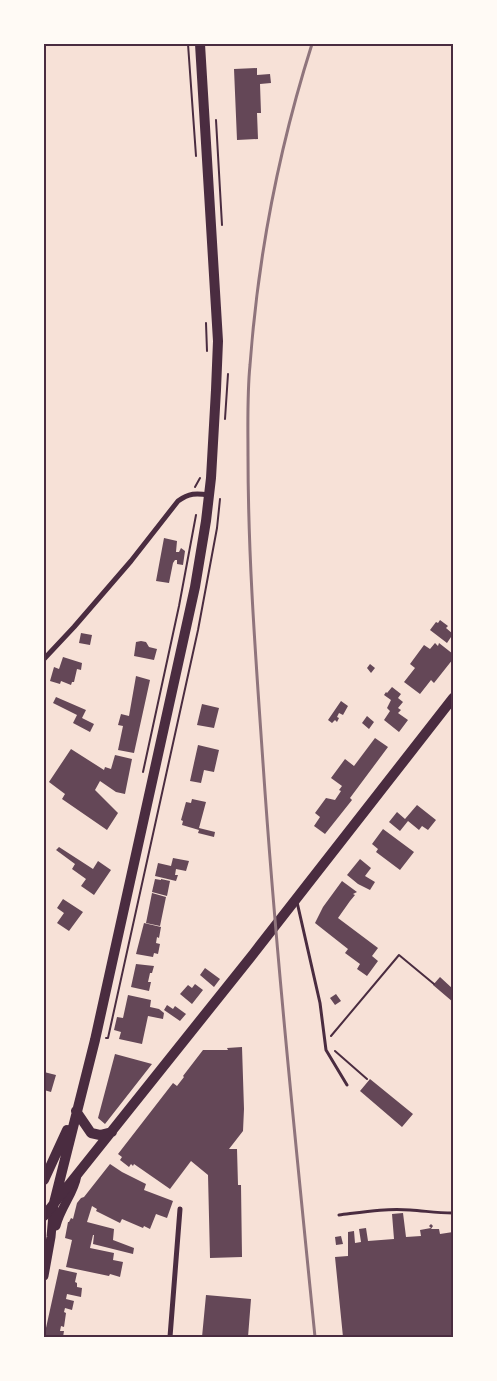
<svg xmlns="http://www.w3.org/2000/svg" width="497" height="1381" font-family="Karla,sans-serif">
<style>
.building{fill:#644757}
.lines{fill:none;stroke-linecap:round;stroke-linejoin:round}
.path{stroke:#4a2c40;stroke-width:2}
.service{stroke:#4a2c40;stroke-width:3}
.minor{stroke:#4a2c40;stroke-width:5}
.secondary{stroke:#4a2c40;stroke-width:9}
.primary{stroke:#4a2c40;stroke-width:10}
.rail{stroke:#8f747c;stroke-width:3}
.neatline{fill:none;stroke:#4a2c40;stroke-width:2}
</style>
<rect width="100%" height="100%" fill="#f7e1d7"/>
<path class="building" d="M257,68V75L270,74L271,83L260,84L261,113H257L258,139L237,140L234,69Z
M164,538L177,541L176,552H179L181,548L185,551L183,565L177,564V560H175L173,563L169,583L156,581Z
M440,620L448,626L446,628L453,634L447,643L430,630L436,622L438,623Z
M81,633L92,635L90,645L79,643Z
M141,641L146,642L149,647L157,649L154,660L134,656L136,642Z
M435,643L438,646L439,643L453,654V659L434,683L431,680L420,694L404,682L415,668L410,664L424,645L430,649Z
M63,657L82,663L81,670L77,669L74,682H72L71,685L61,681L60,684L50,681L54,667L59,669Z
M370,664L375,668L371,673L367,668Z
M136,676L150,680L134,753L118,750L123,726L118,725L121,714L129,716Z
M392,687L401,694L398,698L403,702L398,708L401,710L398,713L408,720L399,732L384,720L390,711L387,708L391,700L384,695L386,692L387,693Z
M56,697L86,710L82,718L94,724L90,732L73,723L77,715L53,703Z
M341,701L348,706L343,715L339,713L337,717L339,718L337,722L335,720L332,723L328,720Z
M202,704L219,708L214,728L197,725Z
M367,716L374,722L369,729L362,723Z
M375,738L388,747L350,798L352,800L325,834L314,826L320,817L315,813L326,798L335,800L341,791L339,790L342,786L331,778L345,759L354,766Z
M198,745L219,750L214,772L204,770L201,783L190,781Z
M71,749L104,770L105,767L111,769L115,755L132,759L125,794L116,792L100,781L95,790L118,813L107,830L62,799L65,794L49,782Z
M192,799L206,802L199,828L215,832L214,837L198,833L199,830L182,825L183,821L181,820L186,802L191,803Z
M417,805L436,820L428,830L422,826L419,830L408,821L400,831L389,822L397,812L405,819Z
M383,829L414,852L400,870L376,852L378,849L372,844Z
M59,847L93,869L98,861L111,870L94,895L81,886L86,879L72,869L75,864L56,850Z
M173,858L189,861L186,871L176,869L175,875H178L176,881L155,876L158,863L171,866Z
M360,859L371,868L365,876L375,882L370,890L358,884L347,875Z
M155,879L161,880V879L170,881L167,896L152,892Z
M342,881L357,892L353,894L355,895L350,901L347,899L350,901L338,918L378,948L372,956L378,961L367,976L357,969L360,964L345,953L348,949L315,923L323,907Z
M152,893L166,897L160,926L146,923Z
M63,899L83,912L69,931L57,923L64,913L57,908Z
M144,923L161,927L159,938L157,937L156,943L160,944L158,954L154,953L153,957L136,954Z
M136,964L154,966L152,973H150L148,982H151L149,991L131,987Z
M205,968L220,979L214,987L200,975Z
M440,977L453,989V1002L433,985Z
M195,984L203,990L192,1004L180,994L188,985L192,988Z
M336,994L341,1001L335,1005L330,998Z
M128,995L151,1000L150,1007L159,1009L164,1013L163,1019L148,1016L142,1044L119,1039L121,1032L114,1030L117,1017L123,1018Z
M167,1005L173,1009L175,1006L186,1014L180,1021L164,1010Z
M242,1047L244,1109L243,1131L229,1149H237L238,1185H241L242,1257L210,1258L208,1175L191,1161L170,1189L134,1164L133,1166L131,1164L129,1167L120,1160L122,1157L118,1154L173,1083L177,1086L184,1077L183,1076L203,1050H228L227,1048Z
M115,1054L152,1064L105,1124L98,1118Z
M44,1072L56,1075L51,1092L44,1090Z
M370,1079L413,1114L402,1127L360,1091Z
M110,1164L122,1172L146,1184L144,1190L173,1201L167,1218L156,1214L150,1229L144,1226L143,1228L122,1219L120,1223L96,1211L97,1209L92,1206L87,1222L114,1229L113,1240L134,1248L133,1254L93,1244L94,1235H93L90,1248L114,1253L113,1260L123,1262L120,1277L110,1274L109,1276L66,1267L72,1240L65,1238L68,1222H69L71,1218L73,1219L77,1203L81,1198L84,1197Z
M403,1213L406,1237L421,1236L420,1230L431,1228L429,1226L431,1224L433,1226L431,1229H439L440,1234L453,1232V1337H343L335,1257L348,1256V1232L354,1231L355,1243L361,1242L359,1229L366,1228L368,1241L394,1239L392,1214Z
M341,1236L343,1244L336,1245L335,1237Z
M59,1269L77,1273L75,1282L77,1283V1287L82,1288L81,1297L67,1294L66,1299L74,1301L72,1310L65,1308L64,1312L66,1313L64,1327L61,1326L60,1331H64L63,1337H44Z
M206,1295L251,1299L248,1337H202Z"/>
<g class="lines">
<path class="path" d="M188,44L196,156
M216,120L222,225
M206,323L207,351
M225,419L228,374
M195,487L200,478
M143,772L179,606L196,515
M331,1036L399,955L434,984
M106,1038H108L198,630L217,528L220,499
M335,1051L367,1079"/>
<path class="service" d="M297,902L320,1003L326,1050L347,1085
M339,1215C363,1212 386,1208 410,1210C426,1211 436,1213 453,1213"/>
<path class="minor" d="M44,659L74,627L131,561L178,501C189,493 196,493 209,495
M170,1337L180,1209"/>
<path class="secondary" d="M56,1226C61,1206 74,1194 77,1175
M44,1276L51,1237L54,1203"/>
<path class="primary" d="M76,1111L91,1133L100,1135L112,1132
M44,1180L67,1130
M54,1203L95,1040L195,587L206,521L211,478L216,390L218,341L200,44
M44,1216L254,953L453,698"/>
<path class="rail" d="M312,44C279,148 258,256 250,365C247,395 248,426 248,456C248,559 256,661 263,763C276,955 296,1146 315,1337"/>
</g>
<rect width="497" height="1381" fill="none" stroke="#fffaf5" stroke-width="90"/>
<rect x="45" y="45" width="407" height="1291" class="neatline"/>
</svg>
